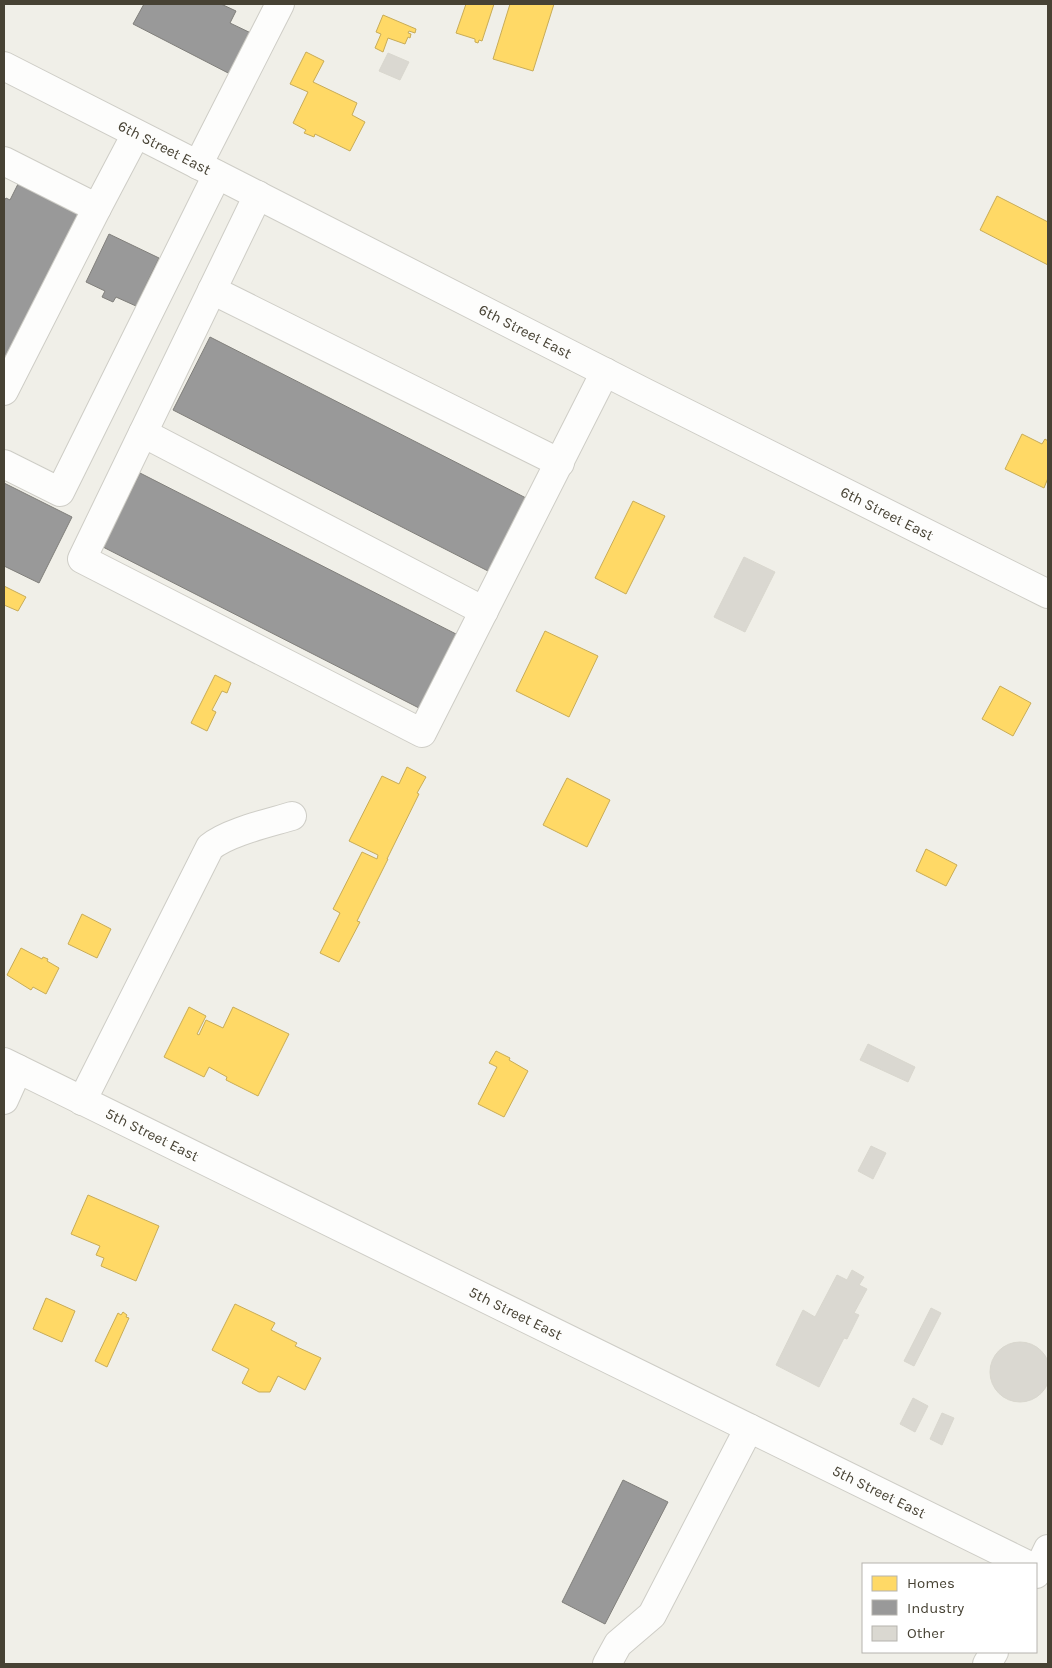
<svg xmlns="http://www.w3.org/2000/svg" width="1052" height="1668" font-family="Karla,sans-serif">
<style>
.homes{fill:#ffd966;stroke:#c8ac57}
.industry{fill:#999;stroke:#807f7b}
.building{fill:#dad8d1;stroke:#d9d7ce}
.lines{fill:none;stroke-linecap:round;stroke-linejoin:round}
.minor-casing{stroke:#cecdc6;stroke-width:30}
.minor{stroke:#fdfdfc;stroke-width:28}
.labels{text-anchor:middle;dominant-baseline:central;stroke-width:5;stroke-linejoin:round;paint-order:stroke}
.street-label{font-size:15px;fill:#474234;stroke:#fff}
</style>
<rect width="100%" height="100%" fill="#f0efe8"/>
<path class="homes" d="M466,4H494L482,41L479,40L478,43L475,42V39L456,33Z
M510,4H554L533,71L493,59Z
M383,15L416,29L415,33L409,31L408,33L411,34L410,38L408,37L405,44L388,38L383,52L375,48L381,34L376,32Z
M306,52L324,61L313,82L357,103L352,115L365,122L350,151L315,134L314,137L304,133L306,130L293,123L308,92L290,84Z
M997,196L1048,222V265L980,230Z
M1022,434L1042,444L1045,439L1048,441V478L1044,488L1005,469Z
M633,501L665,516L626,594L595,578Z
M4,586L26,597L18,611L4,605Z
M545,631L598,656L569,717L516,691Z
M215,675L231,683L227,693L222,691L212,710L216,712L207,731L191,723Z
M1000,686L1031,703L1013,736L982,719Z
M407,767L426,777L417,793L419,794L387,859H388L357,921L360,922L339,962L320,953L340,913L333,909L362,852L377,859L378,855L349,841L382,776L399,784Z
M567,778L610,800L587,847L543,825Z
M926,849L957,865L946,886L916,871Z
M82,914L111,929L97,958L68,944Z
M21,948L42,959L43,957L48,959L47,961L59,968L46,994L33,987L31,990L7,975Z
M189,1007L206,1016L197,1034L199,1035L206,1020L223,1028L233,1007L289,1034L258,1096L226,1080L227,1077L209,1067L204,1077L164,1057Z
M496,1051L510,1058L509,1060L528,1071L504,1117L478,1104L497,1067L489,1063Z
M88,1195L159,1226L136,1281L101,1266L104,1258L96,1255L100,1246L71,1234Z
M46,1298L75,1311L62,1342L33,1329Z
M235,1304L275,1323L271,1330L297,1343L295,1346L321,1358L305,1390L278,1376L270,1392H259L242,1383L249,1369L212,1350Z
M123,1312L127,1315L126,1317L129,1318L107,1367L95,1361L118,1313L121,1315Z"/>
<path class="industry" d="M144,4H221L236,11L230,23L255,35L234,76L133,24Z
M19,182L82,213L4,383V201L6,198L10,200Z
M109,234L159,258L136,306L116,297L113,302L102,297L105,291L86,282Z
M210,337L526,498L488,571L173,410Z
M140,473L456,634L419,708L103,547Z
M4,483L72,517L39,583L4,566Z
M623,1480L668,1502L605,1624L562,1602Z"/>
<path class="building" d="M388,53L409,62L400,80L379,71Z
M744,557L775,572L745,632L714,617Z
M868,1044L915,1067L908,1082L860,1060Z
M871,1146L886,1153L873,1179L858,1171Z
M852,1270L864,1277L859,1285L867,1289L854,1313L859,1315L847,1339L844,1338L819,1387L776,1365L803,1310L815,1317L837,1275L847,1280Z
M931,1308L941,1313L914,1366L904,1361Z
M990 1372a30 30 0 1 1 60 0a30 30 0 1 1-60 0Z
M913,1398L928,1406L915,1432L900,1424Z
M942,1413L954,1418L942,1445L930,1439Z"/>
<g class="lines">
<g class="minor-casing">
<g id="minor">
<path id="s1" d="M4,66L644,392L1048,594"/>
<path d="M4,161L97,208L136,134"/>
<path d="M198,165L280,4"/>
<path d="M258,195L82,559L422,733L605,372"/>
<path d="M212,290L560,463"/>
<path d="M4,391L97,208"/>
<path d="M143,433L484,611"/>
<path d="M4,464L60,492L217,175"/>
<path id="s2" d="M4,1062L1026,1564"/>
<path d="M4,1100L18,1069"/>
<path d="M82,1101L210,847C228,832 269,823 292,816"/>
<path d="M1036,1574L1048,1549"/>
<path d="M607,1664L618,1644L652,1615L749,1428"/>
<path d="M987,1664L994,1652"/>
</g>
</g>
<use href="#minor" class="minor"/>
</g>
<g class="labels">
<g class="street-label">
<text stroke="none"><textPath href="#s1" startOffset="180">6th Street East</textPath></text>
<text stroke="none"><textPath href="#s1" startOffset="585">6th Street East</textPath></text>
<text stroke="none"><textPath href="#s1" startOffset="990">6th Street East</textPath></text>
<text stroke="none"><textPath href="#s2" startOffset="165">5th Street East</textPath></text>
<text stroke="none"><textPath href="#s2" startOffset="570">5th Street East</textPath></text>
<text stroke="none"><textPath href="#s2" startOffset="975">5th Street East</textPath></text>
</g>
</g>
<rect width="1052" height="1668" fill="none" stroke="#474234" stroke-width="10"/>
<rect x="862" y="1563" width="175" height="90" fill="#ffffff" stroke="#b5b3ae"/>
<rect x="872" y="1576" width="25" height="15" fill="#ffd966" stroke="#b5b3ae"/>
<text x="907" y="1588" font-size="15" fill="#474234">Homes</text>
<rect x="872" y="1600" width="25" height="15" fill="#999999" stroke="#b5b3ae"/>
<text x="907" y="1613" font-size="15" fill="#474234">Industry</text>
<rect x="872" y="1626" width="25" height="15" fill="#dad8d1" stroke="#b5b3ae"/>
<text x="907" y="1638" font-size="15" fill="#474234">Other</text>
</svg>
